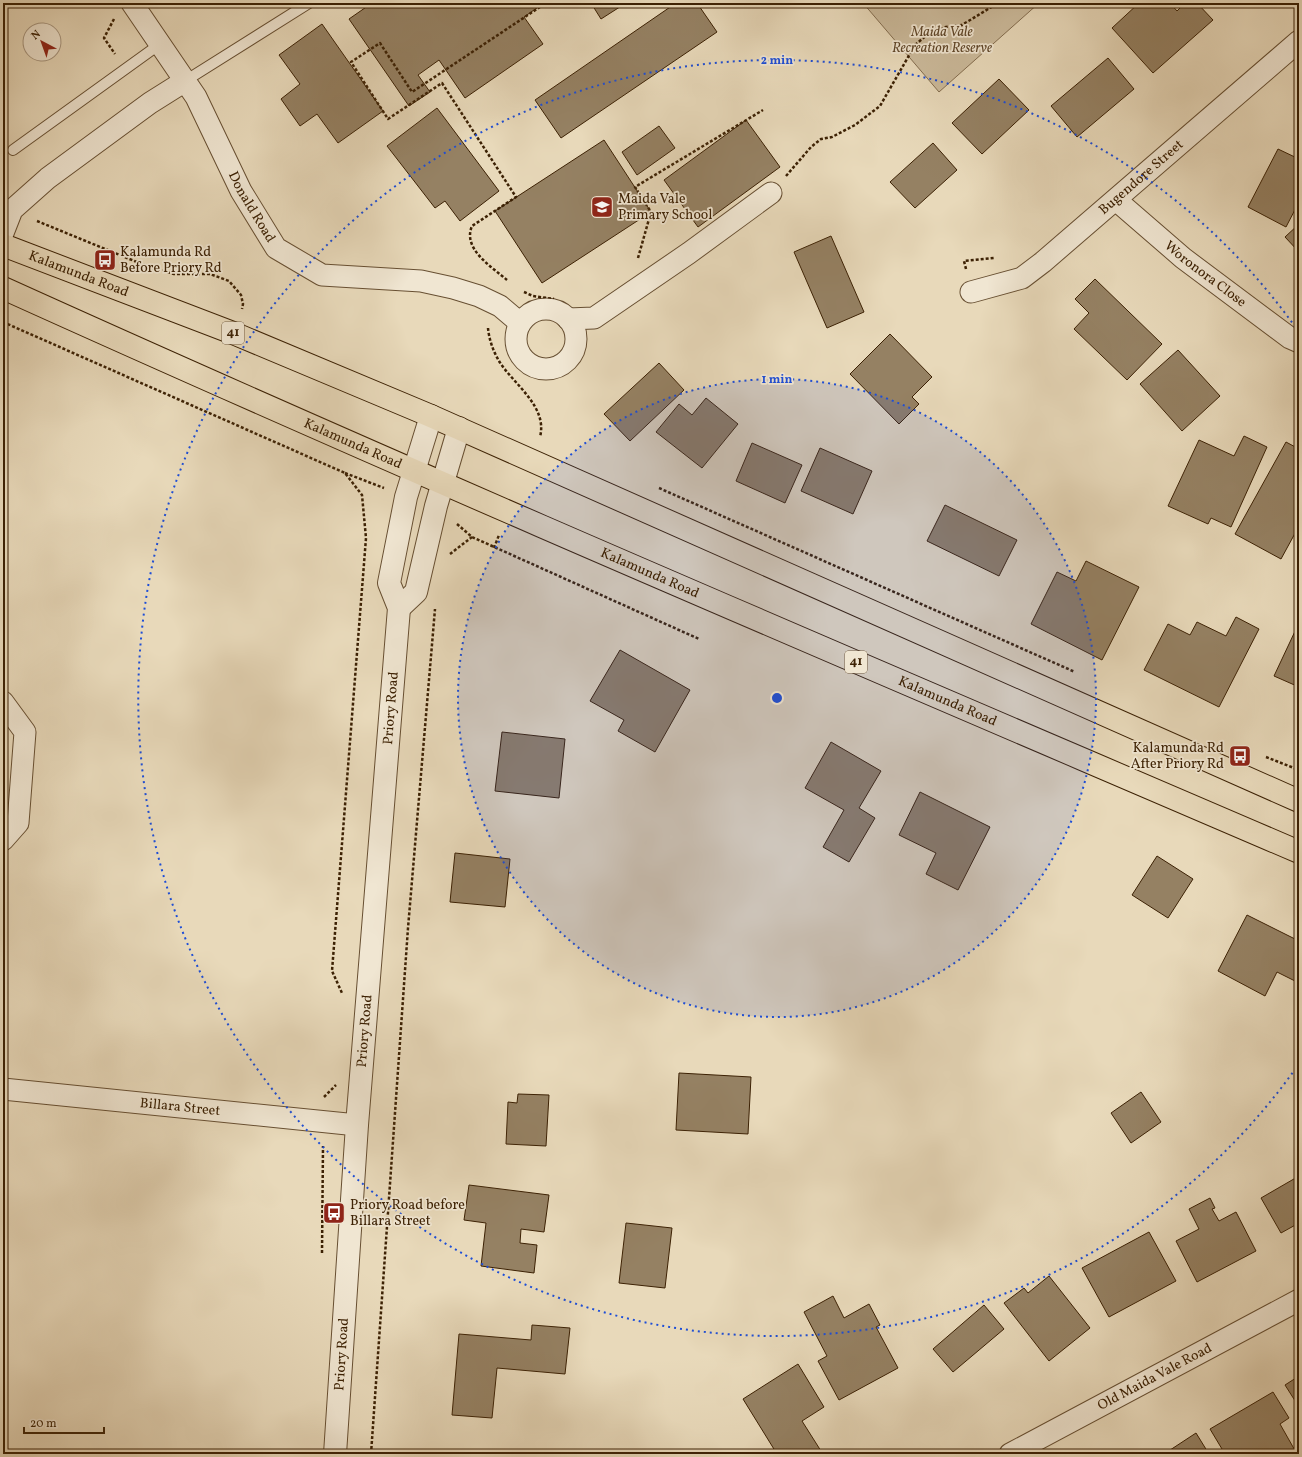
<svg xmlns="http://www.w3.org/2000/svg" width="1302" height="1457" font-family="Vollkorn,serif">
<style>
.green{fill:#cbba9b;stroke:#846e50}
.building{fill:#958163;stroke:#3c2104}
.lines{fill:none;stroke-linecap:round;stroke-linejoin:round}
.service-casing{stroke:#674f32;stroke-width:12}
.minor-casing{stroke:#674f32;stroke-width:23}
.tertiary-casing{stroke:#674f32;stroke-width:24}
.primary-casing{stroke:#3c2104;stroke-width:24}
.path{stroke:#3c2104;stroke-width:2.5;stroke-dasharray:3 2;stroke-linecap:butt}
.service{stroke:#f0e6d2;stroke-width:10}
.minor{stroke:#f0e6d2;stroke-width:21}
.tertiary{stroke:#f0e6d2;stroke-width:22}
.primary{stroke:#e8d9ba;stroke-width:22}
.ring{fill:none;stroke:#1d4ed8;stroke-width:2;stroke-dasharray:2 4}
.labels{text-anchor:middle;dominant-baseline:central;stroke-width:3.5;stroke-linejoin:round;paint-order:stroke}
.shield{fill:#f0e6d2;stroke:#725c42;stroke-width:1}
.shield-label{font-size:13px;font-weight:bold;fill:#3c2104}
.park-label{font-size:14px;font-style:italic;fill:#60472a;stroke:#f0e6d2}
.street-label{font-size:14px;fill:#3c2104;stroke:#f0e6d2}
.poi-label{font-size:14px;fill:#3c2104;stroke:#f0e6d2;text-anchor:start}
.centre{fill:#1d4ed8;stroke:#f0e6d2;stroke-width:2}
.ring-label{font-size:12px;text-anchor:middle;font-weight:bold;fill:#1d4ed8;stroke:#f0e6d2;stroke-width:3.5;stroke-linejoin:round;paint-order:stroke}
</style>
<rect width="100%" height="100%" fill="#e8d9ba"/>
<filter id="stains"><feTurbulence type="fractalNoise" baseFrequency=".005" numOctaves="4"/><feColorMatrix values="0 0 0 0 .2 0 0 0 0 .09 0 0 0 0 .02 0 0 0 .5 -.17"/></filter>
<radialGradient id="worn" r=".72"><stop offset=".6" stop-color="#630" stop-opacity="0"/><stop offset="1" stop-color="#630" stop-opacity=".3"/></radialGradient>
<path class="green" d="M863,3H1039L939,92Z"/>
<path class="building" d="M372,3H544L524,17L543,44L465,98L439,60L418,75L430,92L409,106L349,19Z
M591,3H626L601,19Z
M676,3H697L717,32L561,138L535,100Z
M1139,3H1170L1177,11L1185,3H1197L1213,20L1153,73L1112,28Z
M322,24L383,111L338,143L317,114L300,126L281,99L300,84L279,55Z
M1108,58L1134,89L1077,137L1051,106Z
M999,79L1029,110L982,154L952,123Z
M437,108L499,191L460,221L445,201L435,208L387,146Z
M746,120L780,167L698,227L664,180Z
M659,126L675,148L637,175L622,152Z
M604,140L651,212L542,283L495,211Z
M933,143L957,170L915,208L890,182Z
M1278,149L1299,159V202L1286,227L1248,207Z
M1299,224V252L1285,237Z
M831,236L864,312L827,328L794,252Z
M1095,279L1162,344L1127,380L1074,329L1089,313L1075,299Z
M890,334L932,377L912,397L919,404L899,424L850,374Z
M1178,350L1220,396L1182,431L1140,384Z
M659,363L684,390L630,441L604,414Z
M706,398L738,424L702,468L656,432L679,404L692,415Z
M1244,436L1267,447L1231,527L1211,518L1208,524L1168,506L1199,440L1234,456Z
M1286,442L1299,449V526L1281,559L1235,534Z
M752,443L802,465L785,503L736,481Z
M820,448L872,471L853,514L801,491Z
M945,505L1017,540L999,576L927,541Z
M1086,561L1139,587L1102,660L1031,624L1057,572L1076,581Z
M1236,617L1259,629L1219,707L1144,670L1168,624L1190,635L1197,622L1226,636Z
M1297,627L1299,628V687L1274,676Z
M620,650L690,690L655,752L618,731L624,720L590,701Z
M502,732L565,739L559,798L495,791Z
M831,742L881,771L859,808L875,818L849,862L823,847L844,810L805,788Z
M920,792L990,827L958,890L926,874L936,853L899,835Z
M455,853L510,859L505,907L450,902Z
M1157,856L1193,879L1168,918L1132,895Z
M1247,915L1299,941V983L1277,972L1265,996L1218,971Z
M679,1073L751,1077L748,1134L676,1130Z
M1141,1092L1161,1122L1131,1143L1111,1113Z
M518,1094L549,1095L546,1146L506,1144L508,1102L517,1103Z
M1299,1176V1223L1281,1233L1261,1198Z
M469,1185L549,1195L544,1232L521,1229L520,1243L537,1245L534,1273L481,1266L486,1223L464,1220Z
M1210,1198L1215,1208L1212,1209L1219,1221L1236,1212L1256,1251L1197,1282L1176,1241L1199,1229L1189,1209Z
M626,1223L672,1228L665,1288L619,1283Z
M1149,1232L1176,1281L1109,1317L1082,1268Z
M1049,1276L1090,1328L1049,1361L1004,1303L1024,1288L1028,1293Z
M833,1296L844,1318L869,1304L880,1325L876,1327L898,1368L839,1400L818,1361L827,1356L804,1312Z
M984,1305L1004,1329L953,1372L933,1349Z
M532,1325L570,1328L565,1374L497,1368L492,1418L452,1415L459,1334L531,1340Z
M798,1364L824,1407L802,1421L821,1451L816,1454H777L743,1399Z
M1299,1376V1407L1285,1385Z
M1273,1392L1289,1418L1280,1424L1297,1454H1225L1210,1429Z
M1196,1433L1209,1454H1164Z"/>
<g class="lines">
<g class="service-casing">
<path id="service" d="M185,81L309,3
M13,150L160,44"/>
</g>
<g class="minor-casing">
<g id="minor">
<path id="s1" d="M132,3L196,97L241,191L276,248L322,275L421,281L453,288L479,296L500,306L520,323"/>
<path id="s2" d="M1116,200L1183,258L1290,338L1299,342"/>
<path d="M3,233L12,210L48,178L150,103L185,81"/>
<path id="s3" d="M971,292L1022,278L1043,262L1299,41"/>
<circle cx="546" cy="339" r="30"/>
<path d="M568,319L594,318L689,253L771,193"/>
<path d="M3,702L25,732L18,823L3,840"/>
<path id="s4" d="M3,1089L357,1125"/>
<path id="s5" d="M1010,1454L1299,1300"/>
</g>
</g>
<g class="tertiary-casing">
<g id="tertiary">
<path d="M399,608L416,592L436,506L459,428"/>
<path id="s6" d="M335,1454L357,1125L399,608L389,583L406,497L431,416"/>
</g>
</g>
<g class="primary-casing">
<g id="primary">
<path id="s7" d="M3,245L233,333L431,416L1299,801"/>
<path id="s8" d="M3,288C432,482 866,666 1299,852"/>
</g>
</g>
<path class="path" d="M114,19L104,38L115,54
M786,176L811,147L821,139L832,137L855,125L880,106L915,45L928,34L946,27L962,25L998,3
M37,221L149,267L174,274H210L229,281L241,295L243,304L242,309
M638,258L651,212L635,187L763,110
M966,269L964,261L994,258
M507,280C492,267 462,249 472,226L516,197L442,83L388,119L351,62L380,43L412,92L546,3
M524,292L533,296L554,299
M3,322L345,473L362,495L366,538L332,971L342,993
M488,328C489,339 493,351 499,361C513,384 548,406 540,437
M345,473L384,488
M659,488L1075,672
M457,524L472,537L699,639
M494,548L499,535
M450,554L472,537
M1266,757L1299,770
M324,1097L336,1085
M322,1253L323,1146
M371,1454L408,928L435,609"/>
<use href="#service" class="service"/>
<use href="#minor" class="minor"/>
<use href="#tertiary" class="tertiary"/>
<use href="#primary" class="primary"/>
</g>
<circle cx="777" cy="698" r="319" fill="#1d4ed8" fill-opacity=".12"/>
<g class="ring">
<circle cx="777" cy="698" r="319"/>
<path d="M1296 1068A638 638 0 1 1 1296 328"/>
</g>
<defs>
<g id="school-square" transform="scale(1.15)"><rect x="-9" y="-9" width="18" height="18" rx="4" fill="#8f2418" stroke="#f0e6d2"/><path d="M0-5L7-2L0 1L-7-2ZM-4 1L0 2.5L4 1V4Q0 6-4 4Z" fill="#fff"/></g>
<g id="bus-square" transform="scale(1.15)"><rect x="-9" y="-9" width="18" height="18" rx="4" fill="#8f2418" stroke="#f0e6d2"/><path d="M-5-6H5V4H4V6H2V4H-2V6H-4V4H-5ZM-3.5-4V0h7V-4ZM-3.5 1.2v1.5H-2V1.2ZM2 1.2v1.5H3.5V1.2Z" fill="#fff"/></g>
</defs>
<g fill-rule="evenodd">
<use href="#school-square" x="602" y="207"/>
<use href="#bus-square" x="105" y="260"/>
<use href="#bus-square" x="1240" y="756"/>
<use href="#bus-square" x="334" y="1213"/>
</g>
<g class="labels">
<g class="shield">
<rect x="222" y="322" width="22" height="22" rx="3"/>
<rect x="845" y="651" width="22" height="22" rx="3"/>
</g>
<g class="shield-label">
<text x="233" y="333">41</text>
<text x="856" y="662">41</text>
</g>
<g class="park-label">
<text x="942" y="32">Maida Vale<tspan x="942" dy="16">Recreation Reserve</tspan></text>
</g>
<g class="street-label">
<text stroke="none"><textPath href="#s3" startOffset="209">Bugendore Street</textPath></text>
<text stroke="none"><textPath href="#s1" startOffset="237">Donald Road</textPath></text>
<text stroke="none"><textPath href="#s7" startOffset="81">Kalamunda Road</textPath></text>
<text stroke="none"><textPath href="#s2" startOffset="116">Woronora Close</textPath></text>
<text stroke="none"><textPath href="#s8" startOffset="383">Kalamunda Road</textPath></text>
<text stroke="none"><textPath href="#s8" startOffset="707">Kalamunda Road</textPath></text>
<text stroke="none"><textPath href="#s8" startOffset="1031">Kalamunda Road</textPath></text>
<text stroke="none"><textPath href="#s6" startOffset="748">Priory Road</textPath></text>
<text stroke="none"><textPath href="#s6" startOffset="424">Priory Road</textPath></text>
<text stroke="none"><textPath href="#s4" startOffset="178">Billara Street</textPath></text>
<text stroke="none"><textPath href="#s6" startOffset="100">Priory Road</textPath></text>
<text stroke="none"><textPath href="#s5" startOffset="164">Old Maida Vale Road</textPath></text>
</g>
<g class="poi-label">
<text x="618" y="199">Maida Vale<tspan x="618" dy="16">Primary School</tspan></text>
<text x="120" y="252">Kalamunda Rd<tspan x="120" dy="16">Before Priory Rd</tspan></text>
<text x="1224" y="748" text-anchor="end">Kalamunda Rd<tspan x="1224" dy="16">After Priory Rd</tspan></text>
<text x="350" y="1205">Priory Road before<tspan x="350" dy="16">Billara Street</tspan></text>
</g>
</g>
<circle cx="777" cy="698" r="6" class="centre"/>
<g class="ring-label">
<text x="777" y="64">2 min</text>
<text x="777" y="383">1 min</text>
</g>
<rect width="1302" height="1457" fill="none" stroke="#e8d9ba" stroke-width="16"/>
<rect x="4" y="4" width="1294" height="1449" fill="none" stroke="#3c2104" stroke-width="2"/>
<rect x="8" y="8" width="1286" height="1441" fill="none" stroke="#3c2104"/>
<g transform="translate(42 42) rotate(319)"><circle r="19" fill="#f0e6d2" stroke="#a89780"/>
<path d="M0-3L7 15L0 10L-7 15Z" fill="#8f2418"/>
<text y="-6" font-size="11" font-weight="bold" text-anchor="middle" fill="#3c2104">N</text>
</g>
<path d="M24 1427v6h80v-6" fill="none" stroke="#3c2104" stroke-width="2"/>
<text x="30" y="1427" font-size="12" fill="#3c2104" stroke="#f0e6d2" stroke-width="3" paint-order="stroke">20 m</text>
<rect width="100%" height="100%" filter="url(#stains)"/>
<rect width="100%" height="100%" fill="url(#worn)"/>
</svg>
